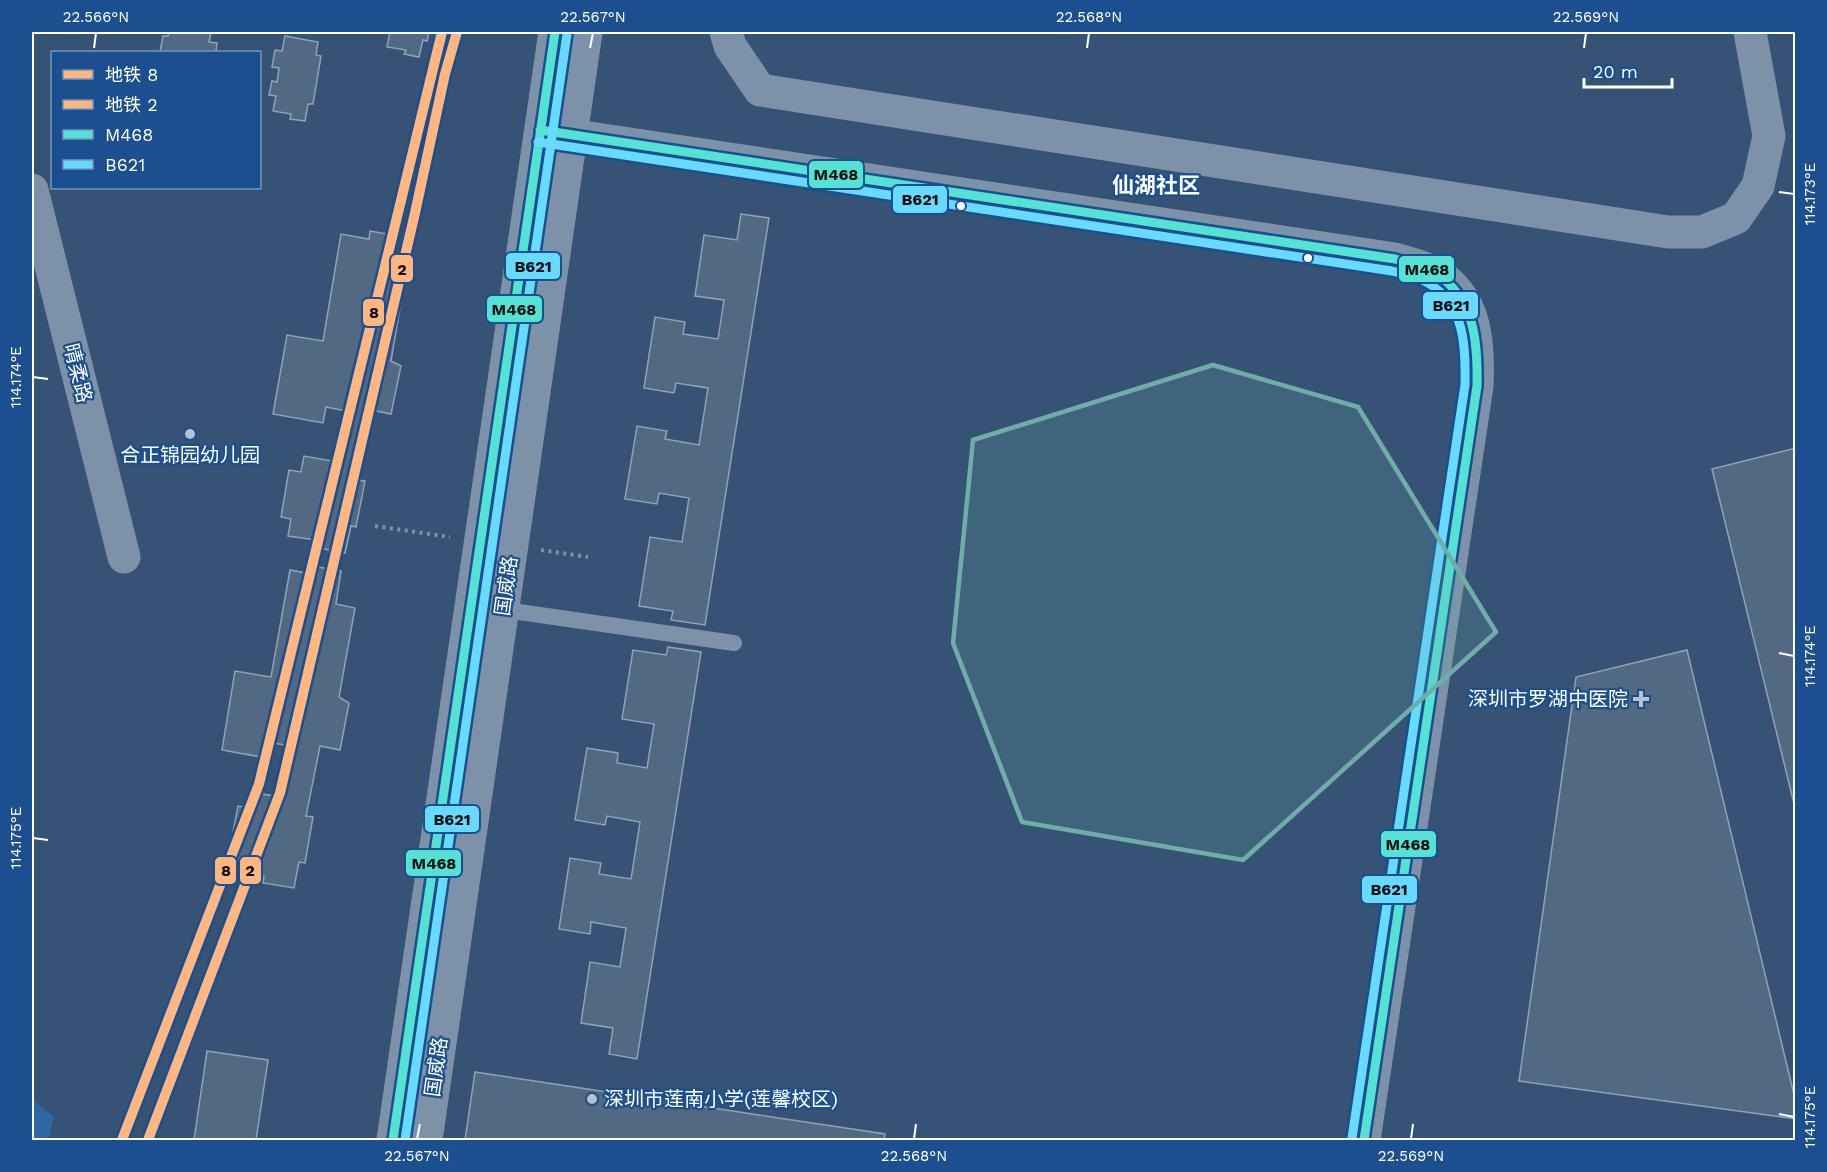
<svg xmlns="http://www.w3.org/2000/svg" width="1827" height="1172" font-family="'Work Sans','Noto Sans SC',sans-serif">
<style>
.green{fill:#2f66a5}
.building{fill:#526984;stroke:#92a2b6;stroke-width:1.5}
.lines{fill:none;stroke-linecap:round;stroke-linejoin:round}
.path{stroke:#7d92a8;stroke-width:4;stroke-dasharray:3 4.5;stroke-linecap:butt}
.service{stroke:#7d92a8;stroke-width:16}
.minor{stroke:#7d92a8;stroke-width:33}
.tertiary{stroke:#7d92a8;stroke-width:33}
.bus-1-casing{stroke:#1b4f8f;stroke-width:14}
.bus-2-casing{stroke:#1b4f8f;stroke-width:14}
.bus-1{stroke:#54e2d4;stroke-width:9}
.bus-2{stroke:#66dbff;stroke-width:9}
.metro-1-casing{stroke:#1b4f8f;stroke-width:15}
.metro-2-casing{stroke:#1b4f8f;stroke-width:15}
.metro-1{stroke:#ffb680;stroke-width:10}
.metro-2{stroke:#ffb680;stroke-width:10}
.marked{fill:#6fada8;fill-opacity:0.2;stroke:#6fada8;stroke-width:4.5;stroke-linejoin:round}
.ticks{fill:none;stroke:#fff;stroke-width:2}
.bus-dot{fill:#fff;stroke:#1b4f8f;stroke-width:2}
.poi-dot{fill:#b9c2ce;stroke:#1b4f8f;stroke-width:2}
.labels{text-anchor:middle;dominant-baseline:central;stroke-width:4.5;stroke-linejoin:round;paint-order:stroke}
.street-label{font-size:20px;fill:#fff;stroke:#1b4f8f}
.poi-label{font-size:20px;fill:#fff;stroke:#1b4f8f}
.quarter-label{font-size:22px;font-weight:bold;fill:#fff;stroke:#1b4f8f}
.line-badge{stroke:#1b4f8f;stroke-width:2}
.pale-badge-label{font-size:16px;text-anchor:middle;font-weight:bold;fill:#111}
.neatline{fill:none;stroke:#fff;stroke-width:2}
.ticks-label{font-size:15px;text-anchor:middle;fill:#fff}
</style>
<rect width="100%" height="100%" fill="#365274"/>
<path class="green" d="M32,1099L54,1117L48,1140H32Z"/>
<path class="building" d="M169,32H211L209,42L217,43L216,52H160L163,36H168Z
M390,32H429L427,41L423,40L419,57L404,54L406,50L387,47Z
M285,36L318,42L316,55L321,56L313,104H308L305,121L290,119L291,114L273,111L276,96L269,95L272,81L277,82L279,68L272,67L275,50L282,51Z
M741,214L769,218L705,625L671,620L673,611L639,606L650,537L682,542L689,498L659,493L657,504L625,499L637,426L667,431L665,439L699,445L708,388L676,383L674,393L644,388L655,317L685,322L683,334L718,339L724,300L695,296L704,235L737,240Z
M370,231L393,235L387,269L406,272L391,361L401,366L391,414L371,410L357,480L365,481L356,527L351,526L345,553L314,547L316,540L288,536L291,519L281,517L289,470L301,472L304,456L337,462L346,411L326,407L323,423L273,414L287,335L323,341L341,234L369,239Z
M1796,448V812L1712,469Z
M318,567L341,571L336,604L355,608L339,697L349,703L340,750L320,746L306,816L313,817L305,863L299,862L294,888L263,883L264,876L236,871L239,854L229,853L238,806L250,808L252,792L285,798L294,747L274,743L272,759L222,750L235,671L271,677L290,570L317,575Z
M668,647L701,652L637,1059L609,1054L613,1028L581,1023L590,962L620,967L626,928L591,922L590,934L559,929L570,858L601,863L599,874L631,879L640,822L607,816L605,825L575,820L587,748L618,753L617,763L647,768L654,724L622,719L633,650L666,655Z
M1687,650L1796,1103V1119L1519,1081L1576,677Z
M207,1051L268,1060L256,1140H194Z
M475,1072L885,1134L884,1140H465Z"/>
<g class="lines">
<path class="path" d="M375,526L450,537
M541,550L588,557"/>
<path class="service" d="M498,609L734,643"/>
<path class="minor" d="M726,32L730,46L760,90L1668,232H1702L1736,218L1758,186L1769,136L1750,32
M543,131L1395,259C1408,263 1423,266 1435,273C1477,297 1479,344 1477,386L1364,1140
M32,190L124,557"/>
<path class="tertiary" d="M393,1140L555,32
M426,1140L586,32"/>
<g class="bus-1-casing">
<path id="bus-1" d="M540,130L1395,259C1408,263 1423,266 1435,273C1475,298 1478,343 1477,386L1364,1140
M393,1140L555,32"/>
</g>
<g class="bus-2-casing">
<path id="bus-2" d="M538,142L1392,271C1404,274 1418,277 1428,283C1465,305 1466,347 1465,385L1352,1138
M405,1140L567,34"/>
</g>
<use href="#bus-1" class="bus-1"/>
<use href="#bus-2" class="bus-2"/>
<g class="metro-1-casing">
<path id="metro-1" d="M122,1140L259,784L442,32"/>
</g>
<g class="metro-2-casing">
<path id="metro-2" d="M148,1140L280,793L415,213L445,74L457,32"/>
</g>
<use href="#metro-1" class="metro-1"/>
<use href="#metro-2" class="metro-2"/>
</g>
<path class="marked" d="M1213,365L1358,407L1496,632L1243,860L1022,822L953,643L973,440Z"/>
<path class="ticks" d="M94,48L96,33M590,48L593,33M1087,48L1089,33M1584,48L1586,33M1779,192L1794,194M33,377L48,379M1779,653L1794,656M33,838L48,840M1779,1114L1794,1117M417,1139L420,1124M914,1139L916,1124M1411,1139L1413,1124"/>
<g class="bus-dot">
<circle cx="961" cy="206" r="5"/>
<circle cx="1308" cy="258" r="5"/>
</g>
<g class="poi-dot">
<circle cx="190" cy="434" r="6"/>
<path d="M1638 690h6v6h6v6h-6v6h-6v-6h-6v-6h6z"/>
<circle cx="592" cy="1099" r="6"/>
</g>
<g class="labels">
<g class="street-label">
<text transform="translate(78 373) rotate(76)">晴柔路</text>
<text transform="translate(506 586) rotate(-82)">国威路</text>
<text transform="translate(436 1067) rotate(-82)">国威路</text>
</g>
<g class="poi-label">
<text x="190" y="455">合正锦园幼儿园</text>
<text x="1628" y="699" text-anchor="end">深圳市罗湖中医院</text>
<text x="604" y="1099" text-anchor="start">深圳市莲南小学(莲馨校区)</text>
</g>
<g class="quarter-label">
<text x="1156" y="185">仙湖社区</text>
</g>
</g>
<g class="line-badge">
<rect x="808" y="160" width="56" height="29" rx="6" fill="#54e2d4"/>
<rect x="892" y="185" width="56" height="29" rx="6" fill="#66dbff"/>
<rect x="505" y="252" width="56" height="28" rx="6" fill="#66dbff"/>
<rect x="390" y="254" width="24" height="29" rx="6" fill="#ffb680"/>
<rect x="1398" y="255" width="57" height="28" rx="6" fill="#54e2d4"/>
<rect x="1422" y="291" width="57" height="29" rx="6" fill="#66dbff"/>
<rect x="486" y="295" width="57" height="28" rx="6" fill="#54e2d4"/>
<rect x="362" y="298" width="23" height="29" rx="6" fill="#ffb680"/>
<rect x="424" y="805" width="56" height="28" rx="6" fill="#66dbff"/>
<rect x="1380" y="830" width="57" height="28" rx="6" fill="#54e2d4"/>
<rect x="405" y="849" width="57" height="28" rx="6" fill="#54e2d4"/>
<rect x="214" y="856" width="23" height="29" rx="6" fill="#ffb680"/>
<rect x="239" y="856" width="23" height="29" rx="6" fill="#ffb680"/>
<rect x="1361" y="875" width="57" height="29" rx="6" fill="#66dbff"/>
</g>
<g class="pale-badge-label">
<text x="836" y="180">M468</text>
<text x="920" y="205">B621</text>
<text x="533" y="272">B621</text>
<text x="402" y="275">2</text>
<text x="1427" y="275">M468</text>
<text x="1451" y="311">B621</text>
<text x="514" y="315">M468</text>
<text x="374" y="318">8</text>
<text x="452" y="825">B621</text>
<text x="1408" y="850">M468</text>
<text x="434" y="869">M468</text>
<text x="226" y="876">8</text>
<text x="250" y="876">2</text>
<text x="1389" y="895">B621</text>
</g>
<rect width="1827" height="1172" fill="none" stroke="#1b4f8f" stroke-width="66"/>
<rect x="51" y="51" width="210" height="138" fill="#1b4f8f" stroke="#7695bc" stroke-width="1.5"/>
<rect x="63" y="70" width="30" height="9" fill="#ffb680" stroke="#7695bc" stroke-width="1.5"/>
<text x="105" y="81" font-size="18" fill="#ffffff">地铁 8</text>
<rect x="63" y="100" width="30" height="9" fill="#ffb680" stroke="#7695bc" stroke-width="1.5"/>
<text x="105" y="111" font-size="18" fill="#ffffff">地铁 2</text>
<rect x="63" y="130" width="30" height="9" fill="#54e2d4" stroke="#7695bc" stroke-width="1.5"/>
<text x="105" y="141" font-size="18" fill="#ffffff">M468</text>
<rect x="63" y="160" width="30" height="9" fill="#66dbff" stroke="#7695bc" stroke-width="1.5"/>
<text x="105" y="171" font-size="18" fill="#ffffff">B621</text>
<path d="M1584 78v9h88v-9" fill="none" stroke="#ffffff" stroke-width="3"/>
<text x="1593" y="78" font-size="18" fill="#ffffff" stroke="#1b4f8f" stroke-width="4.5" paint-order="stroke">20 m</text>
<rect x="33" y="33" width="1761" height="1106" class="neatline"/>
<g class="ticks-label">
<text x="96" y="22">22.566°N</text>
<text x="593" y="22">22.567°N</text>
<text x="1089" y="22">22.568°N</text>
<text x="1586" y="22">22.569°N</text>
<text transform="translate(1810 194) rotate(-90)" y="5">114.173°E</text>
<text transform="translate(16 377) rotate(-90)" y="5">114.174°E</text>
<text transform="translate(1810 656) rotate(-90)" y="5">114.174°E</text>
<text transform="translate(16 838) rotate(-90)" y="5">114.175°E</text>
<text transform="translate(1810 1117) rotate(-90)" y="5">114.175°E</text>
<text x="417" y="1161">22.567°N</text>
<text x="914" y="1161">22.568°N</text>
<text x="1411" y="1161">22.569°N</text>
</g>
</svg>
